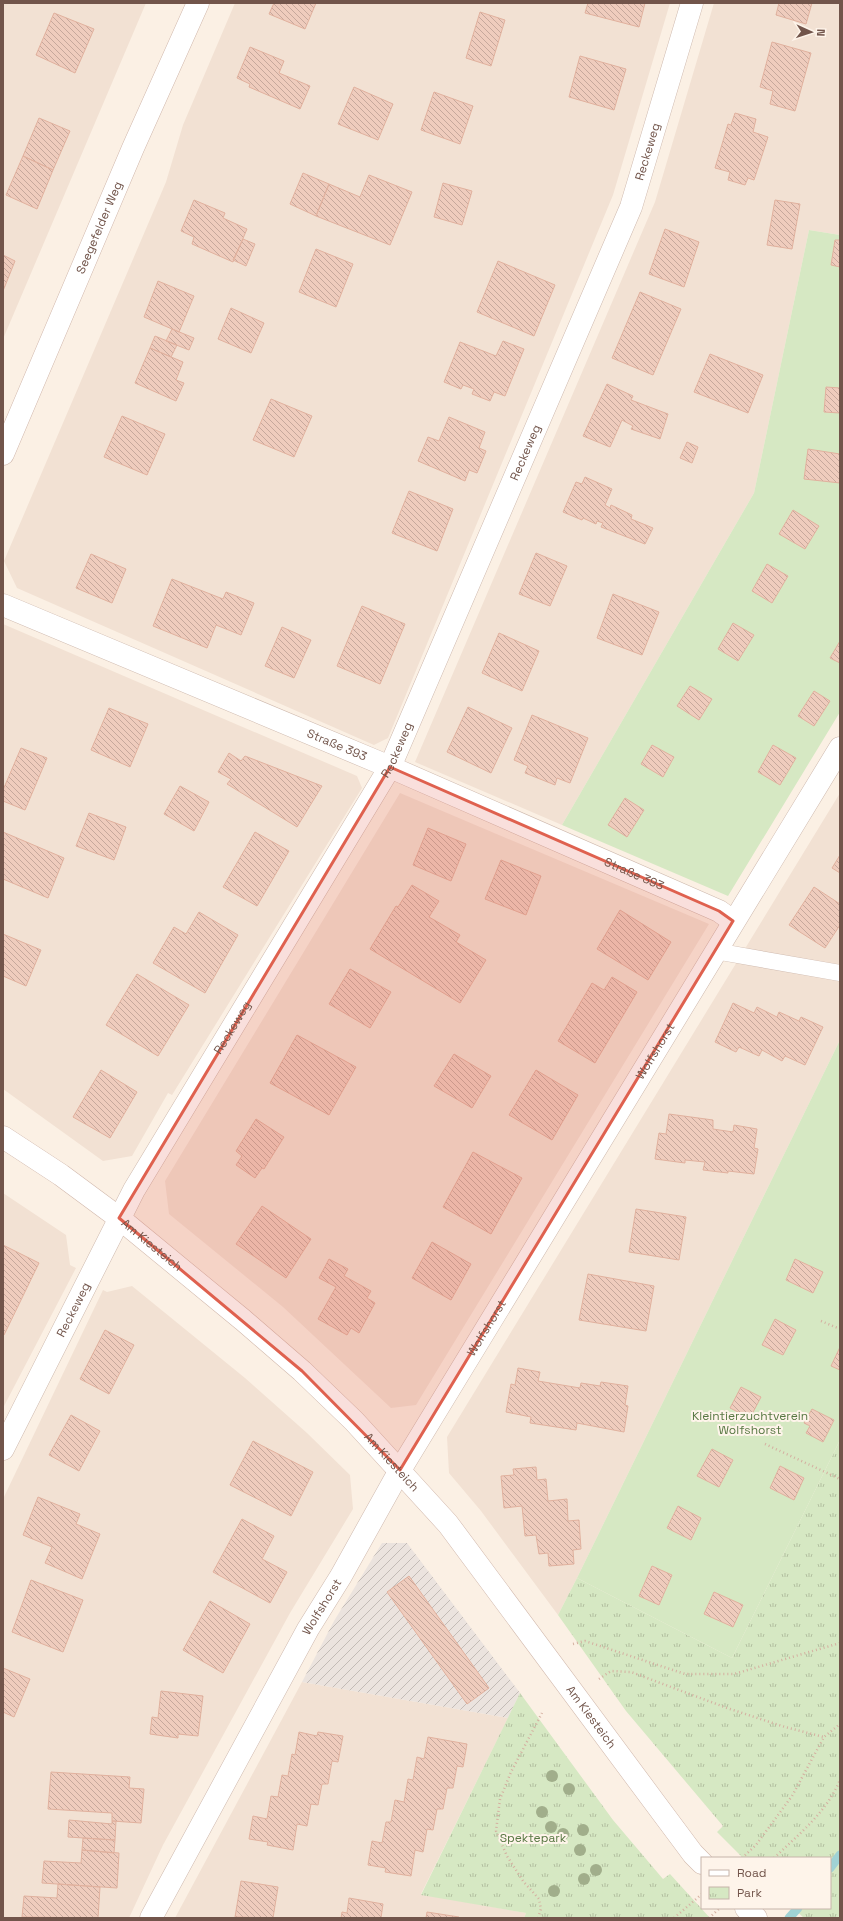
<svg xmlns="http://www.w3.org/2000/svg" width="843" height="1921" font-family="'Space Grotesk',sans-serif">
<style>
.residential{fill:#f2e1d3}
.industrial{fill:url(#industrial-furrows)}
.park{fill:url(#park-tufts)}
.garden{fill:#d6e8c3}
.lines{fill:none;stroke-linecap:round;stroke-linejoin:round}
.stream{stroke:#a0d2d5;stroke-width:9}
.building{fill:url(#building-back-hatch);stroke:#e1b19e}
.lane-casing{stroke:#ceb9ae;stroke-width:17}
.street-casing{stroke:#ceb9ae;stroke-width:23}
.secondary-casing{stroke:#d1b8ac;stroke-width:23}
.path{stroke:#d4afa0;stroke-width:2.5;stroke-dasharray:1 3;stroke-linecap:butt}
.lane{stroke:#fff;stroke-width:16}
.street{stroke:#fff;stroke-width:22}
.secondary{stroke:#fff;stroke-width:22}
.tree{fill:#a1ae8b}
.marked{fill:#df614f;fill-opacity:0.2;stroke:#df614f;stroke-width:3;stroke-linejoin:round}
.labels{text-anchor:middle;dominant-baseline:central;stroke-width:4;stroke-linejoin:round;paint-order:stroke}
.street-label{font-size:12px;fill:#72554b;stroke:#fef4ea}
.park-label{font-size:12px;fill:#587843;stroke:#fef4ea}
</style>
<defs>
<pattern id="industrial-furrows" width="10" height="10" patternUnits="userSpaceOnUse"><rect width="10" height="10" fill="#ebe3de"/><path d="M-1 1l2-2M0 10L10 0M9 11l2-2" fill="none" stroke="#c3bbb6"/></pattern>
<pattern id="park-tufts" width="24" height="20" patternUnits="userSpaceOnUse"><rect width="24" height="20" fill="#d6e8c3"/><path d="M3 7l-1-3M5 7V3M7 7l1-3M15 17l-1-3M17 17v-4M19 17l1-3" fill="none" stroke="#b2bfa0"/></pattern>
<pattern id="building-back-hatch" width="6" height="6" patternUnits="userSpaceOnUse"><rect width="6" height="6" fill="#efccbd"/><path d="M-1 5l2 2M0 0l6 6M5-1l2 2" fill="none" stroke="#c6a89c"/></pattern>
</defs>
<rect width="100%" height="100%" fill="#fbf0e4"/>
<path class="residential" d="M3,3H146L3,339Z
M235,3H670L613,195L388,738L374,745L17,588L4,561L166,182L183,125Z
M714,3H840V235L809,230L754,493L562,825L415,762L655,202Z
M3,624L357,776L362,788L172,1095L168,1093L132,1156L103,1161L3,1089Z
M400,793L709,924L416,1405L391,1408L283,1307L169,1214L165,1181Z
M840,793V1040L577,1578L558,1615L481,1511L449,1473L447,1437Z
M3,1193L66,1235L70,1265L76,1268L3,1408Z
M132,1286L245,1378L307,1433L350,1475L353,1509L290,1613L163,1845L129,1918H3V1499L103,1290L107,1292Z
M302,1682L508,1718L421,1894L526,1913L524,1918H175Z"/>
<path class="industrial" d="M382,1543H407L520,1693L508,1718L302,1682L334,1621Z"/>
<path class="park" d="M840,1440V1918H804L793,1908H830V1858H743L717,1832L723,1826L626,1711L558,1615L577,1578L732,1658Z
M520,1693L613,1820L663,1879L670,1874L710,1918H524L526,1913L421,1895Z"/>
<path class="garden" d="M809,230L840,235V712L728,896L562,825L754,493Z
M840,1040V1440L732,1658L577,1578Z"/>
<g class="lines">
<path class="stream" d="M830,1868L840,1855
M789,1918L798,1908"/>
</g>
<path class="building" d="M274,3H316L305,29L269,14Z
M588,3H645L639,27L585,13Z
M779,3H812L806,24L776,15Z
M480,12L505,20L491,66L466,58Z
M54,13L94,29L75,73L36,55Z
M772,42L811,53L795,111L770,104L773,91L760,87Z
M250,47L284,61L279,73L310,86L300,109L249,87L250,84L237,78Z
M580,56L626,69L614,110L569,97Z
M354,87L393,104L378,140L338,124Z
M434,92L473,106L460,144L421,130Z
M735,113L756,119L753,132L768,137L754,180L748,178L745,185L728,180L730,172L715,168L728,124L731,125Z
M39,118L70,131L53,170L23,156Z
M23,156L53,170L37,209L6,195Z
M303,173L329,184L316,216L290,204Z
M369,175L412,192L390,245L316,216L329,184L360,197Z
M443,183L472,191L462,225L434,217Z
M194,200L225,213L223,218L247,229L233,262L192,244L194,237L181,231Z
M775,200L800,204L792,249L767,245Z
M665,229L699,242L684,287L649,274Z
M243,239L255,244L246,266L233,260Z
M835,240H840V267L831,265Z
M316,249L353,264L336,307L299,292Z
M3,255L15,261L3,291Z
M498,261L555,285L534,336L477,312Z
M158,281L194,296L179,332L144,317Z
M640,292L681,309L653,375L612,358Z
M231,308L264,323L251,353L218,339Z
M172,329L194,338L189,350L166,341Z
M155,336L177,345L171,357L150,348Z
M503,341L524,349L505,396L494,392L490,401L472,394L474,389L463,385L461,389L444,382L460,342L496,356Z
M150,348L183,362L176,380L184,383L176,401L135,383Z
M710,354L763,375L748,413L694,392Z
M607,384L633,396L631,400L668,414L660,439L631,429L633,426L622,420L610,447L583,436Z
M826,387L840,388V413L824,412Z
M271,399L312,416L294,457L253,440Z
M122,416L165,434L147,475L104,457Z
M449,417L485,432L479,448L486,451L477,473L469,470L465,481L418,461L428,437L439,441Z
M687,442L698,447L692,463L680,458Z
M808,449L840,454V483L804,479Z
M585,477L612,489L605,505L610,508L611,505L632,515L631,519L653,528L645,544L601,527L603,523L597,521L596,524L583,518L582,520L563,512L576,482L582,484Z
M409,491L453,509L437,551L392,533Z
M793,510L819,526L805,549L779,534Z
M536,553L567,566L550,606L519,594Z
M91,554L126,569L112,603L76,588Z
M767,564L788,576L772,603L752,591Z
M172,579L223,599L226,592L254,603L241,635L216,625L207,648L153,626Z
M613,594L659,612L642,655L597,638Z
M362,606L405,624L380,684L337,666Z
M733,623L754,635L738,661L718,649Z
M282,627L311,640L294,678L265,666Z
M499,633L539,651L522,691L482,673Z
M840,641V663L830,658Z
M690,686L712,699L699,720L677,706Z
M814,691L830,701L814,726L798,716Z
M468,707L512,728L491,773L447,752Z
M109,708L148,724L130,767L91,750Z
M532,715L588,738L570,783L557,778L555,785L525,773L528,766L514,760Z
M652,745L674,757L663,777L641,764Z
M773,745L796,758L780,785L758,772Z
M21,748L47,758L25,810L3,801V790Z
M229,753L241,761L245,756L322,786L297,827L227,784L231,779L218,772Z
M180,786L209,802L194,831L164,814Z
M625,798L644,810L627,837L608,825Z
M89,813L126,827L114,860L76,846Z
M428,828L466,844L451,881L413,865Z
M3,832L64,858L48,898L3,879Z
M255,832L289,851L257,906L223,887Z
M840,855V873L832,868Z
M501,860L541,876L526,915L485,899Z
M412,885L439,901L429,917L460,935L456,942L486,960L460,1003L370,949L396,906L398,907Z
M814,887L840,904V925L825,948L789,925Z
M620,910L671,942L648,980L597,949Z
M199,912L238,935L205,993L153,963L174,927L186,934Z
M3,934L41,950L26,986L3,976Z
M350,969L391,992L370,1028L329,1004Z
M137,974L189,1005L158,1056L106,1025Z
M612,977L637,992L595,1063L558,1041L592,983L604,990Z
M733,1003L754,1013L757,1007L777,1017L779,1012L799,1021L801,1017L823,1027L805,1065L785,1056L782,1061L762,1050L759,1056L739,1047L736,1052L715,1042Z
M297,1035L356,1067L329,1115L270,1083Z
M454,1054L491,1076L472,1108L434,1086Z
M101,1070L137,1092L110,1138L73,1117Z
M536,1070L578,1095L552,1140L509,1115Z
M669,1114L713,1120V1129L733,1132L734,1125L757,1129L754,1148L758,1149L754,1174L728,1171V1173L703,1170L705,1162L685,1160V1163L655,1159L659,1133L666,1134Z
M256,1119L284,1137L264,1169L262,1168L255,1178L236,1165L242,1156L236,1151Z
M473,1152L522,1178L491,1234L443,1207Z
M262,1206L311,1239L286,1278L236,1244Z
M636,1209L686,1217L679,1260L629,1252Z
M432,1242L471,1264L451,1300L412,1278Z
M3,1245L39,1263L4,1335H3Z
M329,1259L348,1269L344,1276L371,1291L367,1298L375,1303L359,1333L351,1328L347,1335L318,1319L336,1287L319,1278Z
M795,1259L823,1272L813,1293L786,1280Z
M588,1274L654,1286L646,1331L579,1320Z
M775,1319L796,1330L783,1355L762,1345Z
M105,1330L134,1345L109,1394L80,1379Z
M840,1347V1370L831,1366Z
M518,1368L540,1372L538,1381L580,1388L581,1383L600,1386L601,1382L628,1386L625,1405L628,1406L624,1432L577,1423L576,1430L530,1423L531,1417L506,1412L511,1384L515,1385Z
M741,1387L761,1397L750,1418L730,1408Z
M812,1409L834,1420L823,1442L806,1433L810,1426L804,1423Z
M71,1415L100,1431L79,1471L49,1455Z
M253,1441L313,1472L291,1516L230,1485Z
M712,1449L733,1460L719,1487L697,1476Z
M780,1466L804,1478L794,1500L770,1488Z
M536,1467L537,1480L546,1479L548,1501L567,1499L568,1521L579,1520L581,1549L573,1550L574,1564L549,1566L548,1553L539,1554L536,1535L525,1536L522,1506L504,1508L501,1476L514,1475L513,1469Z
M38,1497L80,1514L76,1524L100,1534L82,1579L45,1563L52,1547L23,1535Z
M678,1506L701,1518L691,1540L667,1528Z
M242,1519L274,1536L262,1559L287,1572L270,1603L213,1572Z
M652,1566L672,1575L659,1605L639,1596Z
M409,1576L489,1688L467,1704L387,1592Z
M31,1580L83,1600L63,1652L12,1632Z
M714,1592L743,1605L733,1627L704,1614Z
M210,1601L250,1624L223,1673L183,1650Z
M3,1668L30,1679L14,1717L3,1712Z
M161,1691L203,1696L198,1736L178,1734V1738L150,1734L152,1717L158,1718Z
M299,1732L317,1736L318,1732L343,1736L338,1762L332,1761L328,1784H322L318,1805L311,1804L307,1826L297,1824L293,1850L267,1845L268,1842L249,1839L253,1816L267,1819L271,1796L278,1797L282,1775L288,1776L292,1754L295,1755Z
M428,1737L467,1744L463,1767L457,1766L453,1788H447L443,1809H437L433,1830L427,1829L423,1852L415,1850L411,1876L385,1872L386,1868L368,1865L372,1841L382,1843L386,1822H391L395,1800L404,1802L408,1779L413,1780L417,1757L424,1759Z
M51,1772L130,1777L129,1788L144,1789L141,1823L112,1821V1813L48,1809Z
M69,1820L112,1824V1821H116L115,1840L68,1837Z
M83,1838L115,1840L114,1853L82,1850Z
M82,1850L119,1853L117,1888L42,1883L44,1861L81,1863Z
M241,1881L278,1887L273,1918L235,1917Z
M58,1884L100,1887L98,1918L22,1917L24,1896L57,1898Z
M349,1898L383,1904L381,1918H341L342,1912L347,1913Z
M427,1912L459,1917V1918H426Z"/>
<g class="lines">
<g class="lane-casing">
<path id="lane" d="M715,951L840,973"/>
</g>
<g class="street-casing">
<g id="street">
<path id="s1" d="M3,605L390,767L719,911L733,921"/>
<path id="s2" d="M3,1449L134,1190L390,767L631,207L692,3"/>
<path id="s3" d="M151,1918L308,1629L341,1576L400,1470L840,748"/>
</g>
</g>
<g class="secondary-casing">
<g id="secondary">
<path id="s4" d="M3,454L133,148L198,3"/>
<path id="s5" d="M3,1137L61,1175L119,1218L243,1320L302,1371L354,1421L448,1524L655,1803L693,1854L702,1863"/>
<path d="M746,1908L756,1918"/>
</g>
</g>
<path class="path" d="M821,1321L840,1329
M765,1444L840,1479
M573,1644L585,1641L685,1674H734L840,1643
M599,1679L611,1671L631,1672L727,1708L785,1727L824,1737
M742,1858L756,1845L792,1796L824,1737L840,1724
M774,1858C799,1834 826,1813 840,1780
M538,1918L541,1909L539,1899L523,1881L507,1856L496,1831L500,1799L511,1772L542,1713
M674,1918L702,1894
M709,1918L720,1908"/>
<use href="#lane" class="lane"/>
<use href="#street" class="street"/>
<use href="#secondary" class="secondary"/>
</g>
<g class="tree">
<circle cx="552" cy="1776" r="6"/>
<circle cx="569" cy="1789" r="6"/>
<circle cx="542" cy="1812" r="6"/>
<circle cx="551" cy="1827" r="6"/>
<circle cx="583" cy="1830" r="6"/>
<circle cx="563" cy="1834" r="6"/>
<circle cx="580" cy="1850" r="6"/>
<circle cx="596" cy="1870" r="6"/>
<circle cx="584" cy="1879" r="6"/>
<circle cx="554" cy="1891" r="6"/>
</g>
<path class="marked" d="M390,767L719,911L733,921L400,1470L302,1371L119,1218Z"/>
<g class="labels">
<g class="street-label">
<text stroke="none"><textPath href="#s2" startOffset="1452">Reckeweg</textPath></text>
<text stroke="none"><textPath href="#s4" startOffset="246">Seegefelder Weg</textPath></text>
<text stroke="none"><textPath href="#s2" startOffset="1127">Reckeweg</textPath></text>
<text stroke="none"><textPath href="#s1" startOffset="362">Straße 393</textPath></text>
<text stroke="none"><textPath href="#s2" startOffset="803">Reckeweg</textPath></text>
<text stroke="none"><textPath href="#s1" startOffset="686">Straße 393</textPath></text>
<text stroke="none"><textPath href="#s2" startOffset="480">Reckeweg</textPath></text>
<text stroke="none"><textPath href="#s3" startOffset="1003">Wolfshorst</textPath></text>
<text stroke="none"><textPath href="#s5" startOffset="184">Am Kiesteich</textPath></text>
<text stroke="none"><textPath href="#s2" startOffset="156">Reckeweg</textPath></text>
<text stroke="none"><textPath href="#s3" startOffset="679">Wolfshorst</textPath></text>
<text stroke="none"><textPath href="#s5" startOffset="508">Am Kiesteich</textPath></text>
<text stroke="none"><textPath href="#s3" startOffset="355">Wolfshorst</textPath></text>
<text stroke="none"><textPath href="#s5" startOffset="832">Am Kiesteich</textPath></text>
</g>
<g class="park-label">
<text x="750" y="1416">Kleintierzuchtverein<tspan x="750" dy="14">Wolfshorst</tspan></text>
<text x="533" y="1838">Spektepark</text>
</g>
</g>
<rect width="843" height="1921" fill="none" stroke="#72554b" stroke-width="8"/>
<rect x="701" y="1857" width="130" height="52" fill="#fef4ea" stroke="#c6b4aa"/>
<rect x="709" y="1870" width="20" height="6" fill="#ffffff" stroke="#c6b4aa"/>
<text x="737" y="1877" font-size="12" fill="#72554b">Road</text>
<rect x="709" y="1887" width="20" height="12" fill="url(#park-tufts)" stroke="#c6b4aa"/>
<text x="737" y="1897" font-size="12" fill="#72554b">Park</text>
<g transform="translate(811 32) rotate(93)" stroke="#fef4ea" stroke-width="3" paint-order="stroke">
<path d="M0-3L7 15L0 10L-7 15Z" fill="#72554b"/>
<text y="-6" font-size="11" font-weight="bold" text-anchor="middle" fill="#72554b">N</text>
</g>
</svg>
